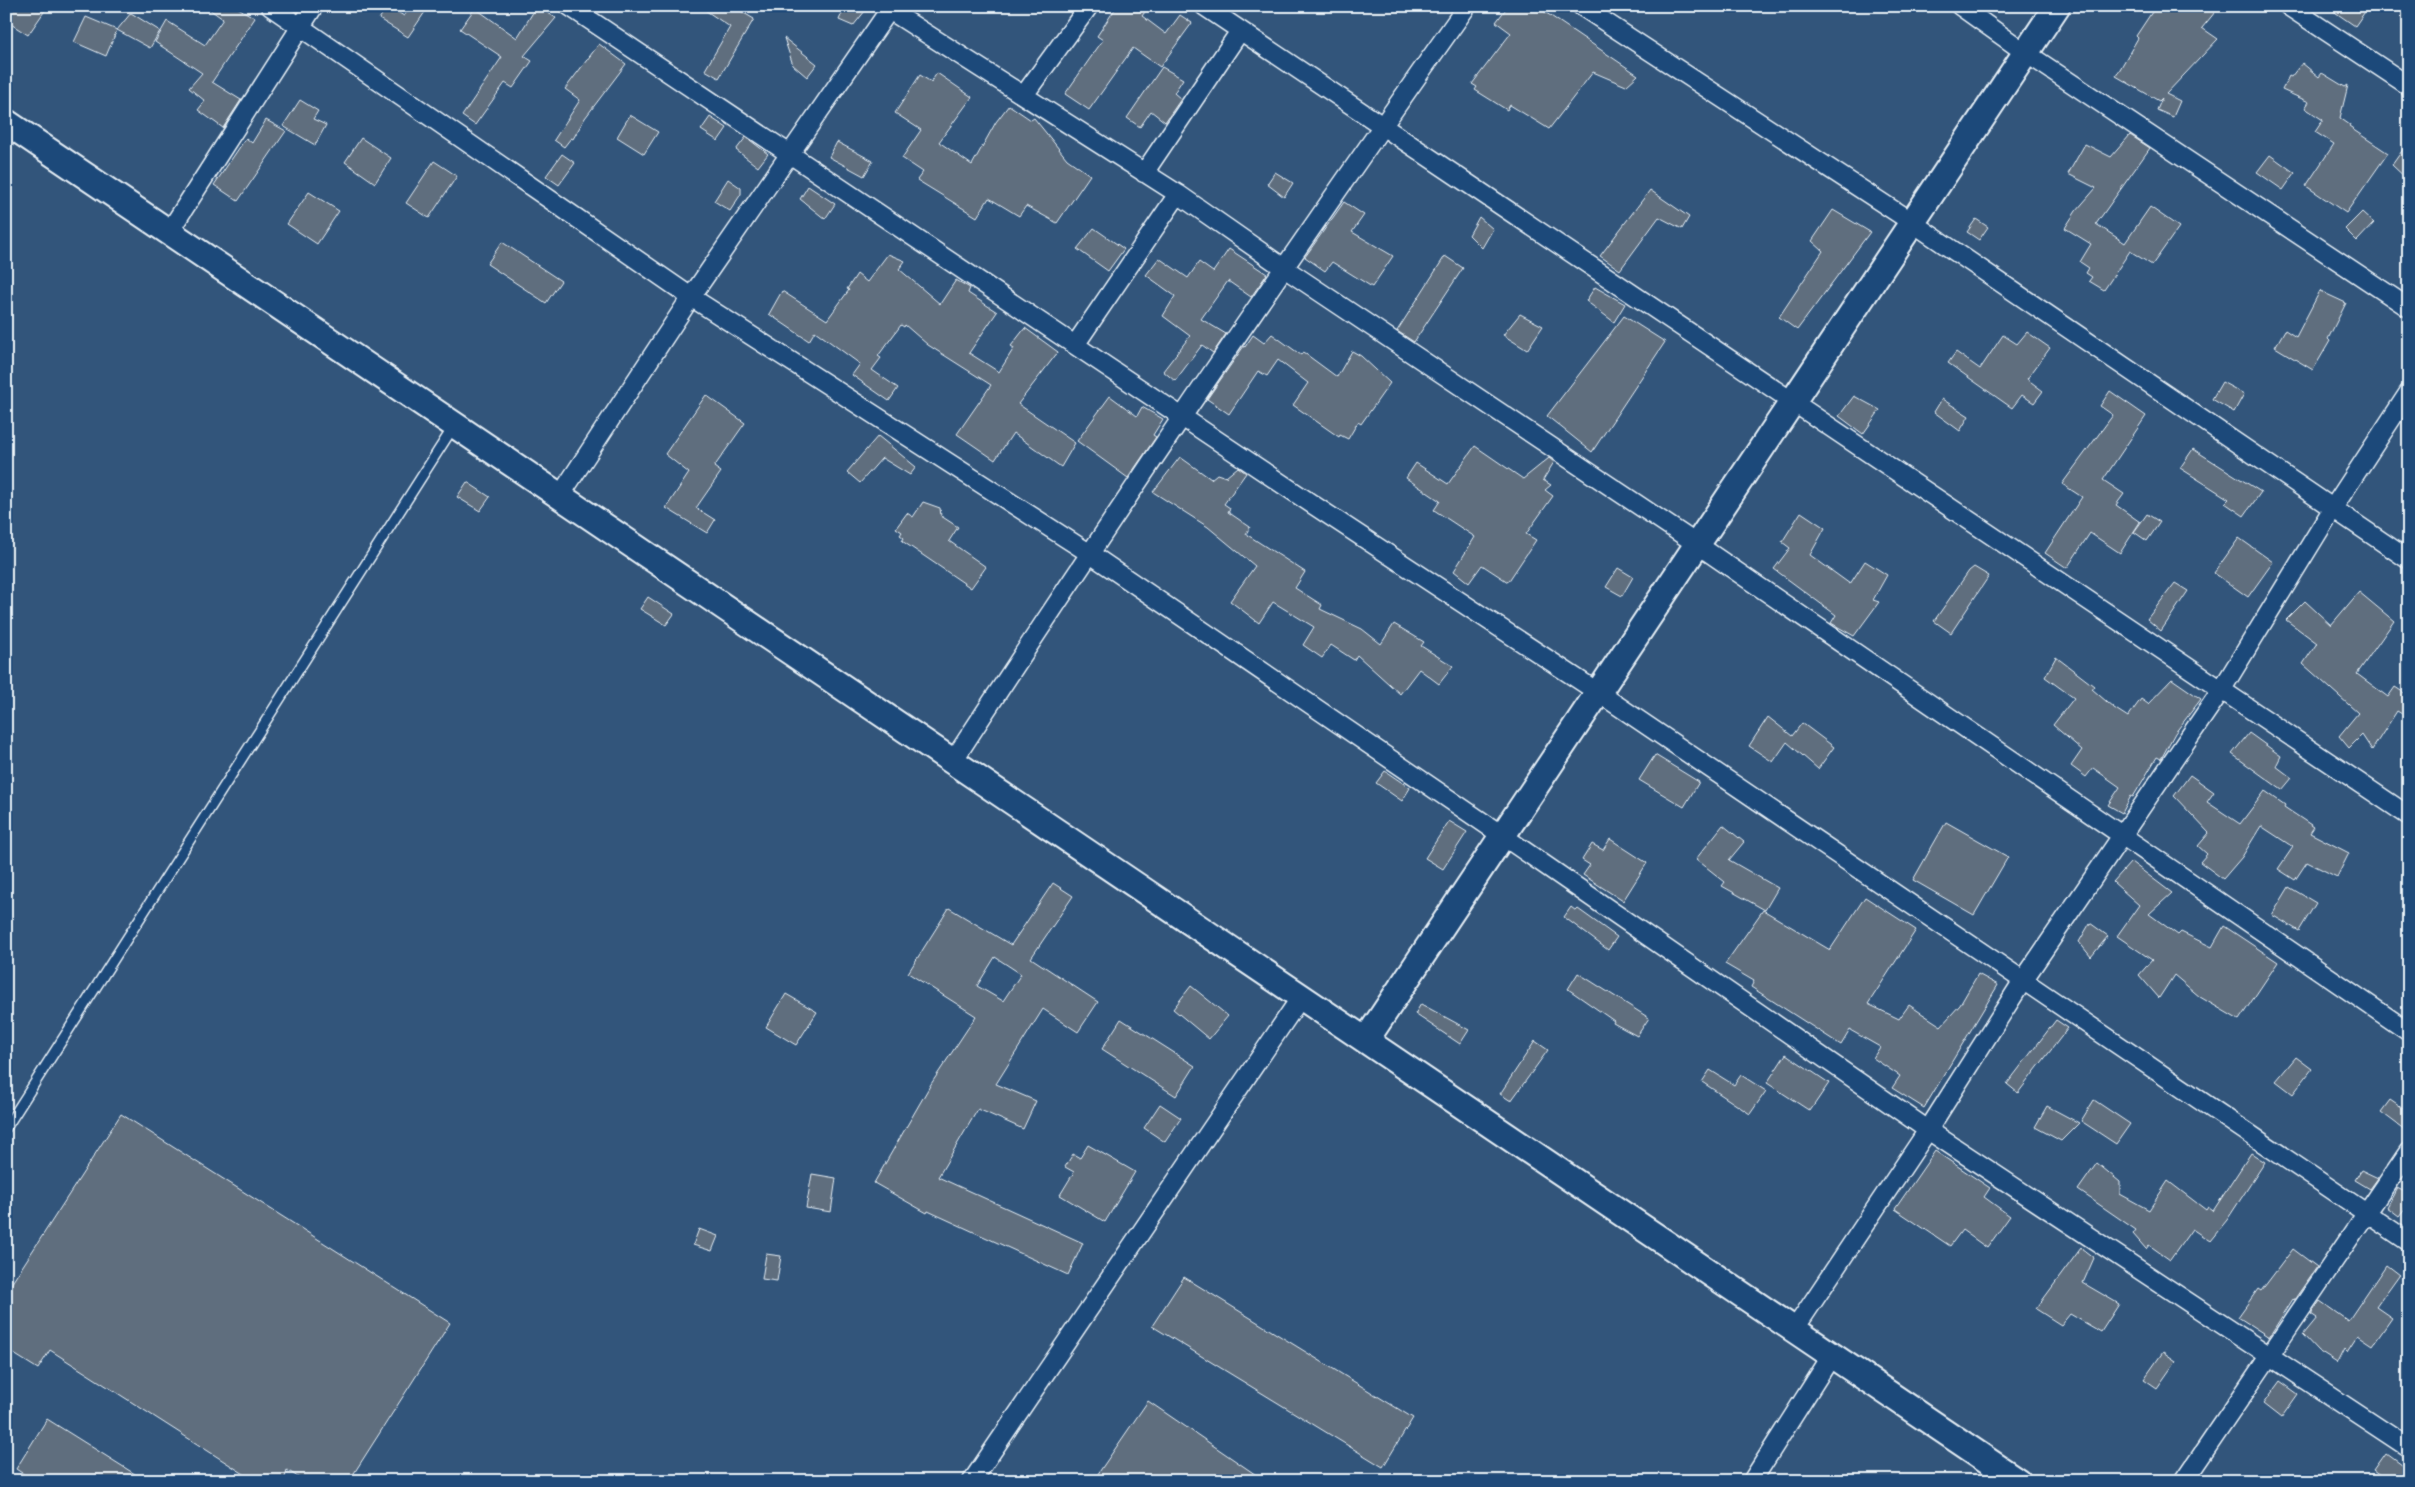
<svg xmlns="http://www.w3.org/2000/svg" width="2415" height="1487" font-family="Dekko,sans-serif">
<style>
.building{fill:#5e6e7e;stroke:#e8f1f8;fill-rule:evenodd}
.lines{fill:none;stroke-linecap:round;stroke-linejoin:round}
.lane-casing{stroke:#e8f1f8;stroke-width:12}
.street-casing{stroke:#e8f1f8;stroke-width:21}
.secondary-casing{stroke:#e8f1f8;stroke-width:29}
.lane{stroke:#1f4a7a;stroke-width:9}
.street{stroke:#1f4a7a;stroke-width:18}
.secondary{stroke:#1f4a7a;stroke-width:25}
</style>
<rect width="100%" height="100%" fill="#32557b"/>
<filter id="ink" filterUnits="userSpaceOnUse"><feTurbulence type="fractalNoise" baseFrequency=".02" numOctaves="2"/><feDisplacementMap in="SourceGraphic" scale="10" xChannelSelector="R" yChannelSelector="G"/><feConvolveMatrix kernelMatrix="1 2 1 2 8 2 1 2 1" color-interpolation-filters="sRGB"/></filter>
<g filter="url(#ink)">
<path class="building" d="M6,6H48L28,35L6,21Z
M205,6H235L255,18L212,82L241,100L223,128L198,110L205,101L189,88L202,73L155,42L167,21L205,45L223,19Z
M388,6L404,16L411,6H429L408,37L379,19Z
M537,6L556,18L524,56L532,61L513,88L505,83L475,125L462,116L502,57L460,29L475,8L517,38Z
M699,6H732L754,19L719,78L705,70L730,27Z
M845,6H869L853,26L839,20Z
M1117,6H1149L1142,16L1166,34L1180,15L1192,23L1160,67L1133,48L1089,110L1065,94L1103,40L1097,36Z
M1508,6H1536L1638,75L1626,86L1593,72L1549,129L1510,105L1507,110L1475,90L1477,87L1472,84L1511,33L1496,22Z
M2156,6H2220L2202,28L2218,39L2166,94L2180,101L2173,117L2157,110L2162,98L2159,101L2116,76L2138,38L2136,36Z
M2326,6H2369L2355,26Z
M131,13L160,31L150,48L117,30Z
M86,17L117,30L106,56L74,42Z
M784,38L817,64L807,77L793,65Z
M599,44L626,64L585,118L573,139L571,138L564,147L554,140L580,100L565,89Z
M2302,63L2319,77L2322,73L2345,87L2348,85L2340,118L2350,125L2349,127L2388,153L2346,213L2306,186L2334,144L2315,132L2323,120L2305,108L2309,102L2282,90L2289,76L2291,77Z
M1162,67L1183,79L1174,93L1181,99L1165,122L1151,111L1140,127L1127,118Z
M937,73L972,97L939,142L972,165L996,122L1009,105L1031,120L1034,118L1067,159L1090,175L1057,223L1026,206L1019,216L989,198L977,217L917,180L923,172L902,158L921,130L895,113L920,75L931,82Z
M300,100L318,111L313,119L326,125L315,145L283,126Z
M630,115L658,132L644,154L617,137Z
M710,117L727,128L718,141L701,130Z
M266,120L286,131L238,201L214,185L246,138L252,143Z
M2130,135L2150,148L2096,224L2125,243L2150,207L2179,227L2152,265L2130,251L2104,290L2089,281L2092,277L2086,273L2089,268L2080,262L2091,244L2065,228L2076,211L2096,188L2068,174L2085,144L2111,157Z
M746,137L768,154L758,167L736,150Z
M361,138L391,158L375,183L345,162Z
M2409,141V181L2392,165Z
M837,142L873,161L864,176L829,157Z
M562,154L575,163L559,185L546,176Z
M2270,155L2295,173L2283,190L2257,172Z
M434,161L457,176L429,218L406,203Z
M1275,172L1293,183L1284,197L1267,184Z
M728,179L741,188V194L730,211L714,201Z
M808,186L835,204L825,219L800,199Z
M1650,190L1689,217L1682,229L1659,217L1620,270L1600,256Z
M309,192L339,211L317,244L287,224Z
M1344,202L1364,215L1352,232L1393,256L1372,287L1332,262L1325,271L1305,257Z
M1833,210L1870,232L1797,330L1779,317L1823,251L1812,241Z
M2362,212L2374,223L2357,241L2345,229Z
M1479,217L1493,229L1482,248L1469,235Z
M1976,219L1988,227L1979,240L1967,232Z
M1094,228L1124,249L1108,271L1077,249Z
M502,242L561,281L546,303L487,264Z
M1229,249L1267,274L1251,297L1228,281L1201,319L1226,334L1213,353L1202,345L1175,381L1163,371L1190,336L1163,316L1175,296L1146,275L1159,258L1188,278L1199,262L1213,272Z
M888,254L905,261L899,269L940,304L956,280L970,288L968,293L997,312L969,353L999,372L1014,348L1011,346L1025,328L1058,352L1018,404L1075,443L1061,467L1013,433L995,460L957,434L991,385L928,345L905,325L904,327L901,325L878,356L881,358L872,370L898,388L889,401L852,375L860,364L815,331L809,341L769,314L782,291L827,320L849,290L847,289L857,274L867,282Z
M1445,256L1463,268L1414,342L1397,331Z
M1595,287L1625,304L1614,322L1586,301Z
M2320,291L2346,303L2328,339L2330,341L2313,370L2275,347L2285,330L2296,337Z
M1520,314L1543,326L1527,350L1503,335Z
M1624,316L1665,342L1592,452L1547,416Z
M2027,332L2050,348L2027,379L2043,391L2034,403L2022,395L2012,408L1948,363L1956,352L1980,369L2003,335L2017,344Z
M1272,334L1301,355L1303,352L1337,377L1352,351L1361,356L1390,383L1361,424L1358,422L1348,439L1340,435L1339,437L1293,405L1308,383L1278,360L1267,376L1258,371L1229,414L1207,399L1244,346L1245,347L1253,335L1264,343Z
M2222,382L2244,394L2234,412L2212,399Z
M2110,391L2146,416L2103,480L2124,494L2116,505L2140,522L2120,553L2090,533L2067,568L2045,553L2082,497L2062,484L2113,415L2100,406Z
M706,395L745,423L714,467L721,472L696,508L715,520L707,533L666,508L689,473L665,454Z
M1110,396L1137,416L1142,407L1163,419L1153,435L1156,437L1128,478L1077,441Z
M1854,396L1880,410L1863,434L1839,416Z
M1942,399L1969,416L1960,431L1934,412Z
M878,436L916,467L910,475L882,458L860,483L847,472Z
M1475,446L1523,479L1549,458L1554,462L1543,480L1551,485L1545,490L1553,496L1526,534L1536,540L1508,582L1482,565L1469,583L1454,571L1475,537L1434,510L1440,501L1406,478L1416,463L1448,484Z
M2193,449L2261,492L2244,516L2225,503L2229,499L2180,468Z
M1180,457L1211,479L1217,474L1226,477L1238,467L1246,473L1224,504L1230,508L1228,512L1250,527L1246,534L1305,572L1295,588L1322,605L1320,609L1362,629L1381,644L1394,624L1424,642L1421,646L1453,666L1439,684L1419,669L1400,694L1357,655L1354,660L1331,645L1322,658L1303,645L1314,627L1273,602L1259,623L1230,601L1255,566L1208,527L1153,492Z
M467,482L490,497L480,511L457,497Z
M923,502L940,508L941,516L958,527L949,541L986,567L971,588L902,541L904,538L900,535L902,532L896,528L907,513L913,517Z
M1801,512L1825,528L1810,555L1850,584L1865,561L1887,575L1873,600L1879,602L1854,636L1831,623L1836,615L1774,569L1790,548L1782,542Z
M2147,514L2160,522L2147,541L2134,532Z
M2239,538L2273,562L2248,597L2214,573Z
M1974,567L1989,576L1951,633L1934,621L1969,571Z
M1618,568L1633,577L1622,596L1606,587Z
M2175,583L2188,591L2161,631L2147,619Z
M2359,592L2394,621L2357,674L2388,697L2395,687L2409,696V718L2397,711L2372,750L2362,735L2349,748L2339,736L2358,713L2303,664L2317,643L2286,620L2305,601L2331,625Z
M648,597L674,614L666,625L640,609Z
M2056,657L2094,686L2092,689L2114,708L2128,717L2141,699L2148,704L2172,679L2201,699L2175,733L2161,759L2157,757L2133,797L2131,796L2122,813L2108,805L2120,787L2093,768L2086,777L2071,766L2082,750L2053,725L2074,698L2045,677Z
M1768,717L1792,736L1802,723L1834,747L1818,769L1787,742L1773,762L1749,746Z
M2249,733L2281,756L2276,766L2292,778L2282,790L2232,754Z
M1655,755L1699,782L1684,807L1639,780Z
M1385,771L1410,788L1402,801L1376,783Z
M2190,775L2214,792L2207,802L2240,824L2265,791L2285,805L2284,807L2314,827L2310,833L2349,853L2337,877L2307,862L2295,880L2278,869L2293,847L2261,826L2242,857L2223,879L2200,862L2207,854L2198,846L2209,833L2174,796Z
M1449,821L1467,832L1443,869L1425,858Z
M1946,822L2008,857L1974,915L1913,880Z
M1723,825L1744,842L1729,860L1778,888L1765,910L1722,886L1725,882L1696,859Z
M1610,839L1647,863L1623,901L1583,875L1590,865L1582,860L1592,844L1603,850Z
M2131,862L2172,893L2149,914L2178,935L2181,932L2212,947L2224,926L2278,962L2239,1020L2200,997L2174,975L2159,998L2139,975L2152,960L2117,936L2139,905L2113,882Z
M1053,883L1073,896L1031,958L1098,1002L1078,1032L1043,1009L996,1084L1036,1101L1023,1129L978,1109L938,1177L1083,1243L1068,1275L928,1211L927,1213L874,1183L931,1084L976,1016L908,973L949,908L1011,945ZM995,957L1021,974L1003,1001L977,986Z
M2289,887L2316,903L2299,931L2272,915Z
M1865,897L1916,930L1868,1004L1899,1019L1909,1005L1941,1026L1960,1005L1978,974L1998,985L1924,1108L1892,1088L1900,1076L1873,1058L1880,1047L1850,1030L1841,1045L1751,987L1754,981L1725,964L1763,910L1830,950Z
M1571,907L1576,911L1578,909L1617,937L1608,950L1564,917Z
M2090,923L2108,936L2091,957L2079,942Z
M1578,973L1649,1018L1637,1036L1613,1023L1614,1021L1568,989Z
M1191,986L1228,1016L1209,1039L1173,1009Z
M786,994L817,1012L796,1045L766,1027Z
M1421,1004L1469,1030L1460,1044L1415,1014Z
M1121,1019L1195,1066L1176,1096L1102,1049Z
M2056,1020L2068,1028L2018,1093L2007,1084Z
M1535,1041L1548,1050L1511,1101L1500,1094Z
M1786,1054L1829,1083L1810,1111L1767,1083Z
M2296,1057L2312,1069L2293,1094L2276,1081Z
M1710,1070L1734,1085L1741,1075L1766,1091L1750,1114L1702,1082Z
M2094,1100L2130,1124L2116,1144L2081,1121Z
M2390,1100L2409,1113V1133L2381,1112Z
M1160,1104L1181,1118L1165,1142L1144,1128Z
M2047,1106L2079,1123L2061,1141L2035,1127Z
M121,1114L450,1323L349,1481H304L287,1470L284,1481H255L50,1350L38,1369L6,1349V1292Z
M1088,1145L1135,1172L1105,1222L1060,1195L1074,1172L1065,1167L1073,1154L1080,1158Z
M1935,1151L1990,1188L1984,1197L2010,1216L1987,1248L1962,1230L1950,1246L1895,1209Z
M2251,1153L2265,1162L2227,1220L2210,1241L2192,1229L2170,1260L2149,1245L2146,1249L2133,1234L2136,1230L2078,1190L2097,1163L2120,1182V1194L2149,1210L2168,1181L2206,1210L2208,1207L2213,1211Z
M2361,1170L2378,1178L2370,1189L2355,1180Z
M812,1174L836,1178L831,1212L806,1208Z
M2397,1188L2409,1194V1203L2399,1216L2387,1207Z
M699,1229L718,1236L712,1251L693,1245Z
M2081,1248L2094,1258L2083,1283L2119,1304L2101,1332L2070,1314L2061,1325L2036,1309Z
M2293,1249L2317,1267L2294,1300L2293,1299L2269,1337L2238,1317L2258,1289L2261,1291Z
M766,1254L781,1256L777,1281L762,1279Z
M2386,1265L2399,1275L2376,1307L2392,1318L2373,1345L2358,1335L2347,1352L2344,1349L2337,1363L2318,1351L2303,1335L2317,1318L2311,1314L2320,1301L2348,1321Z
M1184,1277L1413,1418L1383,1467L1152,1326Z
M2163,1352L2176,1361L2157,1388L2144,1379Z
M2280,1381L2298,1394L2281,1418L2263,1404Z
M1148,1401L1265,1481H1093Z
M47,1419L146,1481H34L16,1469Z
M2386,1453L2409,1470V1481H2389L2374,1470Z"/>
<g class="lines">
<g class="lane-casing">
<path id="lane" d="M6,1128L454,426"/>
</g>
<g class="street-casing">
<path id="street" d="M270,6L691,297L1089,553L1503,836L1928,1130L2409,1448
M569,6L1315,506L1599,693L2409,1242
M883,6L1178,194L1284,268L1698,545L2409,1032
M1204,6L2409,816
M1581,6L1913,223L2409,560
M1960,6L2026,53L2409,308
M2288,6L2409,86
M1024,95L1089,6
M1144,173L1240,31
M169,232L314,6
M1075,345L1178,194
M560,496L691,297L892,6
M953,761C1119,506 1291,255 1467,6
M1794,1330L1928,1130L2022,982L2222,689L2333,508L2409,392
M972,1481L1301,997
M1752,1481L1832,1355
M2184,1481L2409,1151"/>
</g>
<g class="secondary-casing">
<path id="secondary" d="M6,122L2018,1481
M1366,1040L2057,6"/>
</g>
<use href="#lane" class="lane"/>
<use href="#street" class="street"/>
<use href="#secondary" class="secondary"/>
</g>
</g>
<rect width="2415" height="1487" fill="none" stroke="#1f4a7a" stroke-width="25"/>
<rect x="12" y="12" width="2390" height="1462" fill="none" stroke="#e8f1f8" stroke-width="2" filter="url(#ink)"/>
</svg>
